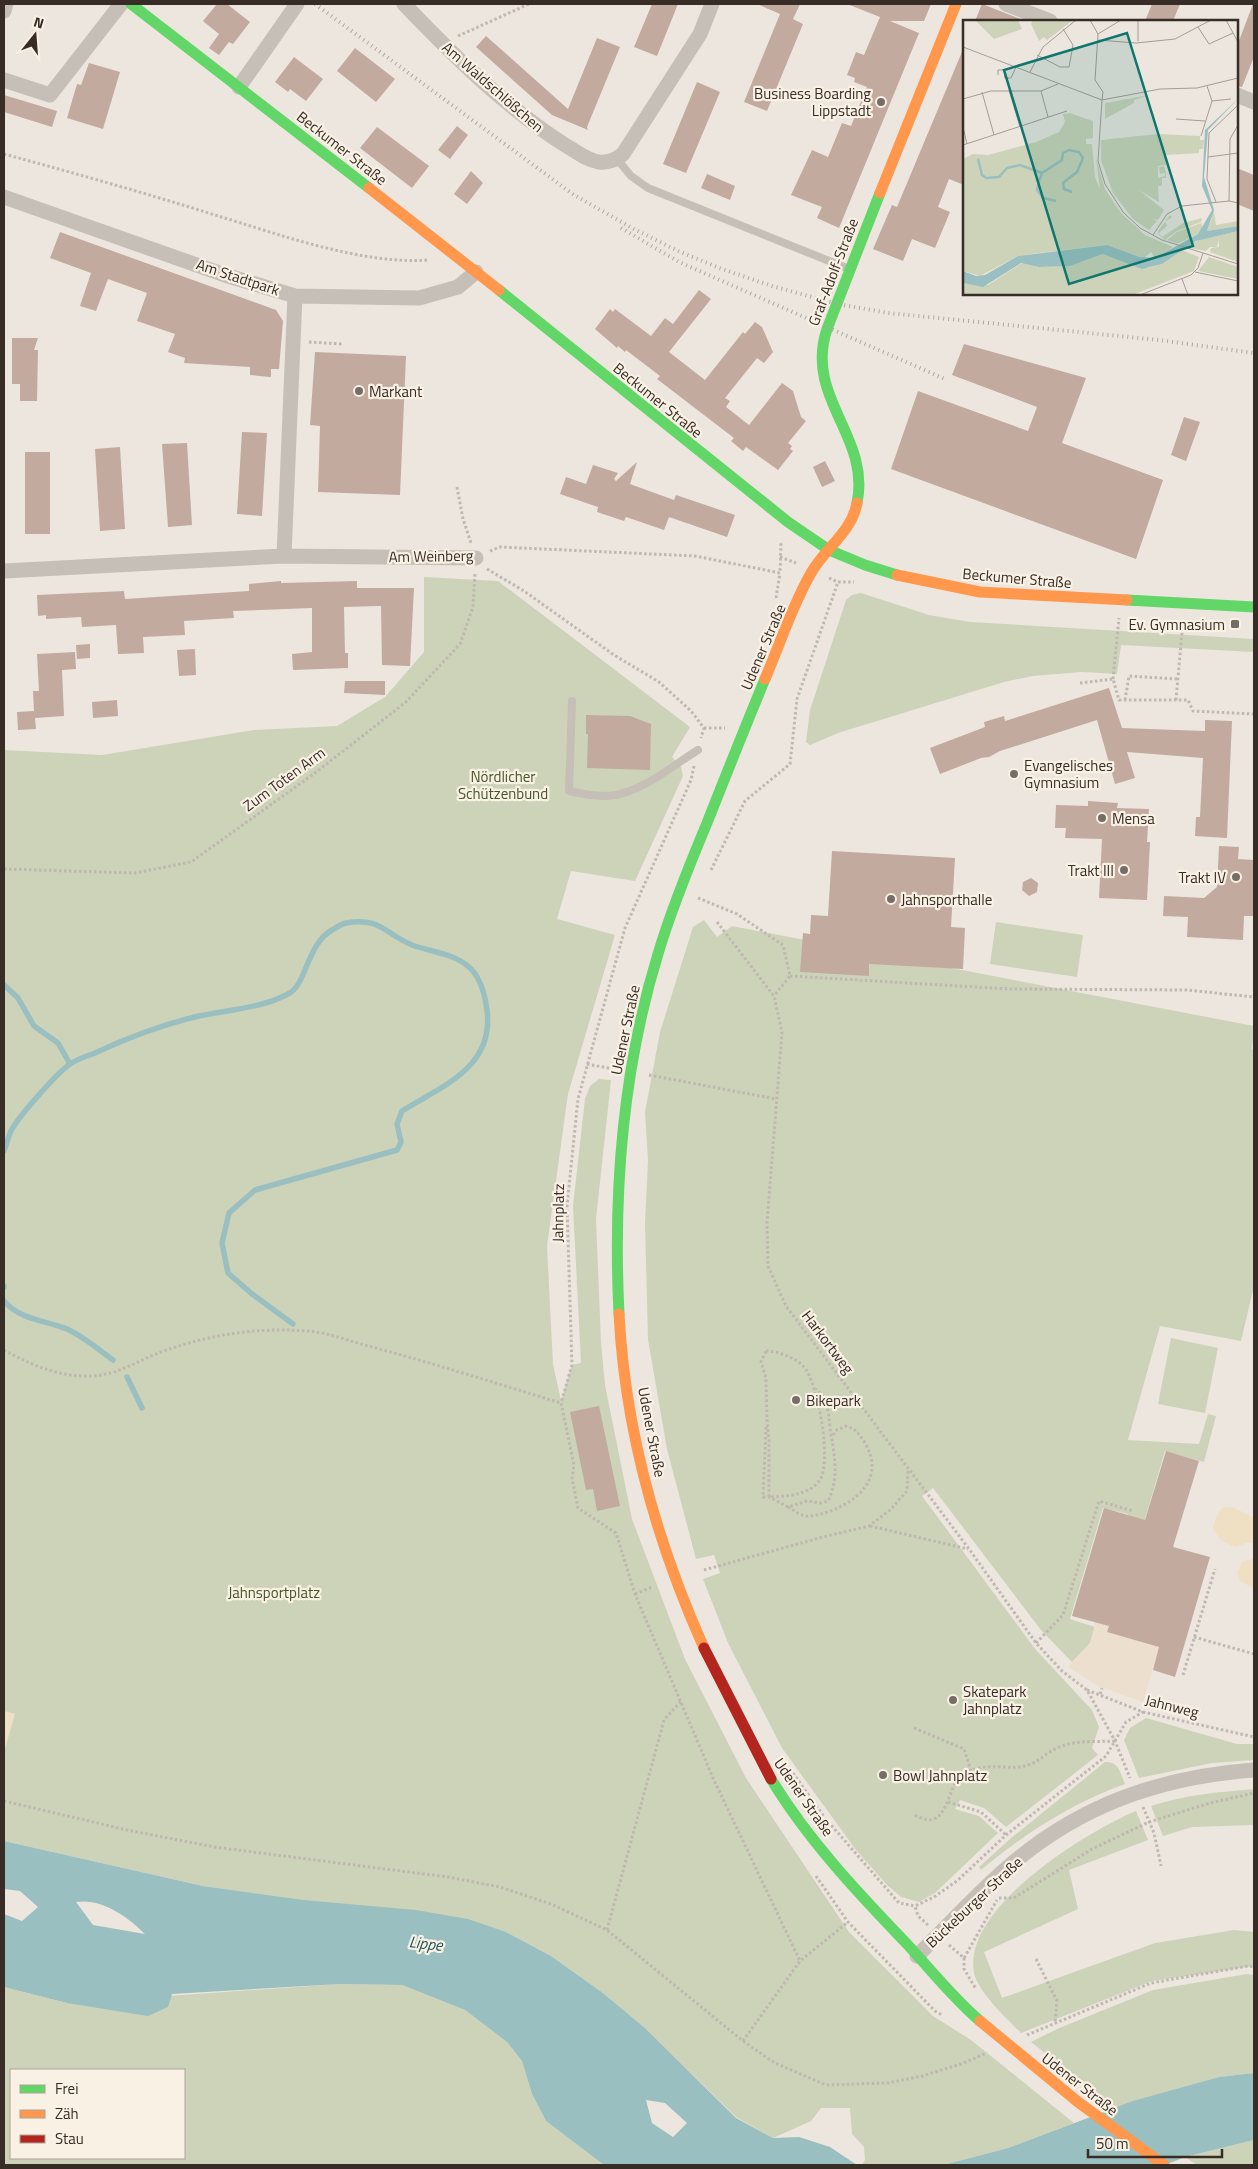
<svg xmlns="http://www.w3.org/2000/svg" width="1258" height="2169" font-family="'Titillium Web',sans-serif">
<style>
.green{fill:#cdd3b8;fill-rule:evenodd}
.sand{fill:#efe0c3}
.plaza{fill:#ecdfcd}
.water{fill:#9abfc0;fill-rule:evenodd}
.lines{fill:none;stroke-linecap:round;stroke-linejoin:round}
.stream{stroke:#9abfc0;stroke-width:5.5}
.building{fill:#c2aa9f}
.path{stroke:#bfb7b0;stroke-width:3;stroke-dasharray:2.5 2.5;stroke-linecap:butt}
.lane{stroke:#c6bfb8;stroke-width:8}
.street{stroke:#c6bfb8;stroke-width:15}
.fast{stroke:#63d668;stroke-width:11}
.slow{stroke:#ff974d;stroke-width:11}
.jam{stroke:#b3261e;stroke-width:11}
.rail{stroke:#ada7a3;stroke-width:4;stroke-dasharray:1 4;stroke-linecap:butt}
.poi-dot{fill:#776d67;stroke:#faf1e5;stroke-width:2}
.labels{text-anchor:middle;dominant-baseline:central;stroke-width:4.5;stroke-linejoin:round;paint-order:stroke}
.street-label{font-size:15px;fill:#372c26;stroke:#faf1e5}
.poi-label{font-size:15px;fill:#372c26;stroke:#faf1e5;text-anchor:start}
.park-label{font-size:15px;fill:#445728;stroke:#faf1e5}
.water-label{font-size:16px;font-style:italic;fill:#19545b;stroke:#faf1e5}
.inset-river{fill:none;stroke:#9abfc0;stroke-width:2.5}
.inset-road{fill:none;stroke:#a49c95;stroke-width:1}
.view{fill:#0f766e;fill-opacity:0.15;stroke:#0f766e;stroke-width:2.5}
.inset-edge{fill:none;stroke:#372c26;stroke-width:2.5}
</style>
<rect width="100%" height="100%" fill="#ede6df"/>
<path class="green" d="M424,577L498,581L690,727L672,757L681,767L683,776L635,881L571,871L557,919L615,935L568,1094L547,1246L553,1364L561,1401L572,1365L581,1363L573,1206L585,1099L590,1086L599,1079L611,1080L596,1219L601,1342L605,1385L632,1519L685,1659L746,1778L849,1932L933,2016L971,2040L1074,2123L1008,2148L943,2165H862L865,2160L864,2147L852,2134L850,2108H821L811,2121L773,2138L736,2117L645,2028L603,1993L551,1956L506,1932L203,1886L4,1841V750L102,755L254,730L337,726L385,697L424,652Z
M861,593L929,615L970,622L1254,639V652L1121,645L1117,674L1082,672L1033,676L1004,682L838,733L810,745L806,742L810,710L846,600L852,595Z
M704,920L717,937L732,926L1254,1026L1252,1049L1254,1050V1286L1241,1341L1160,1326L1128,1440L1199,1444L1208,1414L1216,1416L1204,1462L1165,1451L1144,1522L1127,1517L1128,1514L1103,1508L1070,1619L1095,1627L1090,1643L1072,1662L1041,1630L933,1488L922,1496L1036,1650L1092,1710L1099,1727L1092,1748L1098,1755L1006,1827L984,1808L960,1800L955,1809L979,1816L998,1833L935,1893L919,1902L901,1897L887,1885L856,1850L782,1748L728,1643L703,1579L720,1573L714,1555L696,1559L667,1449L648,1340L645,1223L648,1160L645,1112L660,1032L693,927Z
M996,922L1083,935L1077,977L990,964Z
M1171,1338L1218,1348L1205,1413L1158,1404Z
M1146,1718L1237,1744H1254V1760L1212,1763L1139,1778L1124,1740L1130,1728Z
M1105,1762C1119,1761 1120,1773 1125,1784C1072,1803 1024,1834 981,1870L979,1867L1010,1839Z
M1254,1789V1825L1192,1827L1163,1836L1151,1806C1184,1795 1219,1792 1254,1789Z
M1136,1811L1148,1840L1069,1870L1078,1909L984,1952L1002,1998L1155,1943L1234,1930L1254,1932V1966L1152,1981L1021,2033C1007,2019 978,1992 974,1973C962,1908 1086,1832 1136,1811Z
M1247,1974L1254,1975V2073L1219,2077L1115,2108L1031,2042L1057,2029L1153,1990Z
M340,1984L402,1985L465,2010L507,2042L522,2061L532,2094L546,2121L604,2165H4V1987L67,2003ZM11,2070H184V2158H11Z
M1254,2140V2165H1197L1185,2157Z"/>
<path class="sand" d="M1233,1507L1254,1518V1543H1247L1235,1547L1220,1540L1213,1528L1216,1517L1222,1508Z
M1254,1558V1588H1253L1240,1581L1237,1573L1242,1562Z
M4,1711L15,1714L4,1752Z"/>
<path class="plaza" d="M1126,1566L1107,1631L1160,1645L1143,1702L1098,1686L1068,1667L1090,1643L1100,1606Z"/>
<path class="water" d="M4,1841L203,1886L303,1900L416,1910L468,1919L506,1932L551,1956L603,1993L645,2028L736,2118L773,2138L799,2137L830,2147L857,2165H604L546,2121L532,2094L522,2061L507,2042L465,2010L402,1985L340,1984L172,1994L168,2007L148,2016L67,2003L4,1987V1914L22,1921L38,1907L20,1891L4,1889ZM76,1902C101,1898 127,1916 145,1934L93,1925ZM646,2100L665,2103L687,2123L673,2137L652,2123Z
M1254,2073V2140L1185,2157L1165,2165H943L1008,2148L1133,2101L1219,2077Z"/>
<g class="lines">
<path class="stream" d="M4,985L18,998L34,1026L58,1043L70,1064
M4,1151C7,1144 8,1136 12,1129C21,1114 56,1074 70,1064C77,1059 87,1056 95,1053C127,1038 164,1024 199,1016C228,1010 262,1008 288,994C307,985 306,945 332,930C336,928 341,924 346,923C381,917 385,934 412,945C431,952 453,953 469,967C479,976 484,992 486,1004C498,1066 444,1085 402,1111L397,1124L401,1142L397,1150L255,1190L229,1213L222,1243L228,1273L252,1294L293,1324
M4,1286V1287
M4,1301C20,1320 45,1320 67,1329C84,1337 98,1349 113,1360
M127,1377L142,1408"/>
</g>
<path class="building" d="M217,4H227L250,22L233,44L229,42L219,55L209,48L219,34L203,21Z
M652,4H678L657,56L634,47Z
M757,4H800L793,19L803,24L767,111L744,102L780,14Z
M847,4H931L924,21H890L919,33L839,228L817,218L822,207L791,195L812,150L828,157L842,123L851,126L867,87L854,82L855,78L847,75L856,52L864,55L880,17Z
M982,4L1023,20V21H975Z
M1152,4H1180L1173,21H1145Z
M1253,4L1254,57L1242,87L1237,86V46Z
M486,36L568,109L597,38L620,47L587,127L588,130L552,115L476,47Z
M964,47V185L949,179L938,207L950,212L935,248L912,239L903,261L873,249L892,205L897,207Z
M355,48L395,79L376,102L337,71Z
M294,57L323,79L306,101L290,89L288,92L275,82Z
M89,63L120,72L103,129L67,118L77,84L81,85Z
M697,82L720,92L686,173L663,164Z
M4,95L57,111L52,127L4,112Z
M457,126L468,135L450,159L438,150Z
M377,127L429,166L412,188L360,148Z
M1237,168L1254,175V211L1237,204Z
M471,171L483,183L467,204L454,194Z
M707,174L735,186L730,200L701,188Z
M60,232L276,310L283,321L279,369H271V377L250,375V367L184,363L185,358L168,352L175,334L137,321L147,293L108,279L96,311L80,306L91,273L50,258Z
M699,290L711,299L669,352L705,380L743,332L745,334L755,322L762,327L773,352L764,363L757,358L725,398L730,401L726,407L749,425L782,383L793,391L801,417L806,421L788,443L792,446L790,449L793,451L778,470L746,447L743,451L731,441L734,438L657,379L660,376L626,350L625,352L618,346L617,348L595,329L610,309L613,312L615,309L651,336L665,318L673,324Z
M12,338H38L34,350H38L37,401H20V384H12Z
M964,344L1086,378L1062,443L1163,480L1136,559L891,469L918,391L1028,431L1037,407L952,375Z
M315,352L406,356L400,495L318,492L320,426L310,425Z
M1184,417L1200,422L1186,461L1171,455Z
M242,432L267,433L262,516L237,514Z
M187,443L192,525L168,527L162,444Z
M120,447L125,529L100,531L95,449Z
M25,452H50V534H25Z
M825,461L835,481L822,487L813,467Z
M637,462L630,484L674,500L676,495L735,515L727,537L669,517L664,530L626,517L624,521L597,512L598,507L560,494L566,477L586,484L593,465L618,473L614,479L616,481Z
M281,581V583L357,581V588H414L410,666L382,665L381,606L344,607L345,653H348V668L293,670L292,654L312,652V608L233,611L234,618L184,621L185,635L143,637L144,653L118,654L116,625L82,627L81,617L46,619V615L38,616L37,595L124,591L125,599L249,591V584Z
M90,644V658L77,659L76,645Z
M195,649L196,675L179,676L177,650Z
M75,652L76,669L62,670L64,716L35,718L36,729L18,730L17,712L34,711L33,691H39L37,654Z
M345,681H385V695L344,693Z
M1109,688L1122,728L1205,731V720L1232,721L1227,838L1195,836L1196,817H1200L1203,758L1127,752L1135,778L1115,784L1097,720L1000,751L989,757L981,758L940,774L930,748L985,727L984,722L1004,716L1005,721Z
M117,700L118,716L93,718L92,702Z
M586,715L630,716L651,724L650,770L587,768L588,734H586Z
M1088,801L1118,803L1117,808L1149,809L1147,842H1150L1147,900L1099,898L1102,839L1065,838L1066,828H1055L1056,805L1088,806Z
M1219,846L1239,847L1238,859L1254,860V916H1244L1243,940L1187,937L1188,917L1163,916L1164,896L1204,898L1217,887Z
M832,851L955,858L951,927L965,928L963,969L869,964V976L800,972L803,933L810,934L811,915L828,916Z
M1031,878L1038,883L1037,892L1029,896L1022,890L1023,882Z
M599,1406L620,1506L597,1511L593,1489L586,1490L570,1412Z
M1166,1451L1199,1461L1173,1547L1210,1557L1175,1677L1153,1670L1159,1647L1107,1632L1109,1626L1072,1616L1104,1508L1145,1520Z"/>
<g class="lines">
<path class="path" d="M458,36L529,4
M4,154C74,173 145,193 215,215C278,234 362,265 428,260
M309,342L343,344
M457,487L463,519L471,543
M490,551L500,547L695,556L780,573L781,542
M780,557L796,563
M487,569L524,591L614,655L659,682L691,711L704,728L701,738
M829,578L838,582H854
M776,598L780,573
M1113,679L1119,618
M1080,683L1113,679L1119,700H1188L1193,711L1254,714
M1125,700L1129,676L1178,679
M1176,700L1183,621
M704,728H725
M694,766L691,780L625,928L578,1099L567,1206L572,1365L561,1403L574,1465L572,1478L578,1508L616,1533L635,1594L713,1778L800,1961
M4,869L135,873L191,862L315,773L406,702L460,644L473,607L475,573
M711,870L745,801L790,764L797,699L838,582
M698,898L737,914L783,945L790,976L774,996
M717,922L774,996L782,1032L767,1223L768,1266L786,1306L969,1549L1036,1643L1062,1671L1087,1690L1115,1741L1130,1778
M790,976L1010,989L1187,990L1254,997
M587,1064L613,1069
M649,1075L776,1099
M4,1350C31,1365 59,1377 90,1376C116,1376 137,1361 161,1352C208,1335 256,1327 306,1331C328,1332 351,1342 372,1347C436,1364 498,1384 561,1403
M766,1351C778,1351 796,1358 804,1367C818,1382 833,1465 819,1481C808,1496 786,1496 769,1497V1440L767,1421L766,1378L761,1362Z
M766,1427L763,1497H769L788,1507L807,1501L821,1503L828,1501C840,1477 834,1453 830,1428C828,1411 829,1402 816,1389
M788,1507C794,1510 799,1515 805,1516C813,1517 820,1514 828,1512C859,1501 885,1477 865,1443C859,1434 856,1429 846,1426L835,1431L833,1436
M870,1526L968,1549
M704,1570L823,1537L869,1526L890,1510L907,1491L908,1470
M635,1594L652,1587
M1194,1637L1254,1654
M1036,1643L1063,1615L1099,1501L1133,1511
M1183,1675L1215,1569
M1087,1690L1143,1712L1254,1737
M1100,1694L1102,1688
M914,1728L964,1749L971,1771
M793,1773L825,1818L899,1903L915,1906
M4,1801L127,1830L214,1847L448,1877L500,1887L551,1904L607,1930L743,2041L775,2063L826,2085L888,2083L922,2076L961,2064L987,2053
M948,1802L981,1812L1006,1835
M1143,1807L1154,1833L1161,1866
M915,1815C941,1830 945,1806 953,1788C956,1781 962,1776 969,1772C986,1762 1006,1770 1025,1766C1039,1763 1048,1750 1062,1746C1078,1740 1098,1742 1115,1741
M816,1876L848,1922L935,2011L942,2015
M999,1898H1014L1092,1849L1149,1822L1210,1803L1254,1793
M928,1925L918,1916L915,1906L934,1897L957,1881L1006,1835L1106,1756L1126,1722L1143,1712
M607,1930L664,1720L681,1701
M949,1945L964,1958L997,1900
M964,1958V1969L976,1989
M1036,1959L1057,2001L1055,2023
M1027,2035L1151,1983L1248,1966L1254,1967
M743,2041L800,1961L848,1922"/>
<path class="lane" d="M617,159L631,176L648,188L849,269
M572,701L569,791C582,794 601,798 616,795C646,789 672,766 698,750"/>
<path class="street" d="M404,4C453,55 505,107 565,145C576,151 586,160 599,162C609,163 616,160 623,154L700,34L712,4
M1006,4L1050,21
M4,11L6,4
M4,80L50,95L121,4
M239,87L297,4
M1237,95L1254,102
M4,197L225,275L295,296L419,298L458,287L476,272
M284,556L295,296
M4,571L284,556L476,558
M917,1956C947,1927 976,1895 1007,1868C1079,1805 1160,1777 1254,1770"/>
<path class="fast" d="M131,4L369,188
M499,290L788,522L829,550L865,565L897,575
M857,503C871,436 804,398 827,329L880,193
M1127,600L1254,607
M619,1314C613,1192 622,1071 658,954C671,910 689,866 707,823C726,775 745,727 765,679
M771,1779C808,1840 858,1893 907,1944C931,1970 953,1998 980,2021"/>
<path class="slow" d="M369,188L499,290
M880,193L956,4
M897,575L980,592L1127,600
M765,679C780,644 792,606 811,573C825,548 852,532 857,503
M619,1314C625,1429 657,1543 704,1648
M980,2021L1078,2102L1164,2165"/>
<path class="jam" d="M704,1648L771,1779"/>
<path class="rail" d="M315,4L574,195L634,229L678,251L722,269L772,286L838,304L888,313L1159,340L1254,353
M621,228L679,262L947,380"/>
</g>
<g class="poi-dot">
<circle cx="881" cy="102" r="5"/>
<circle cx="359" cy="391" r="5"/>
<rect x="1230" y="619" width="10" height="10" rx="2.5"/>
<circle cx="1014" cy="774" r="5"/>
<circle cx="1102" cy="818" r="5"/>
<circle cx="1124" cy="870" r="5"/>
<circle cx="1236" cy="877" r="5"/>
<circle cx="891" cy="899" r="5"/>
<circle cx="796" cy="1400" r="5"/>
<circle cx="953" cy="1700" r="5"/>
<circle cx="883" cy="1775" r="5"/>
</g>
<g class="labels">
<g class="street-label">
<text transform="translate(493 87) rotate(41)">Am Waldschlößchen</text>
<text transform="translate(342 148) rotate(38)">Beckumer Straße</text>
<text transform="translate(833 272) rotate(-69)">Graf-Adolf-Straße</text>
<text transform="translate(238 277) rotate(18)">Am Stadtpark</text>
<text transform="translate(658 400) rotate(39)">Beckumer Straße</text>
<text transform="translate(431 556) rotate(-1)">Am Weinberg</text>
<text transform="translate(1017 578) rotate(5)">Beckumer Straße</text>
<text transform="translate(763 647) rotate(-67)">Udener Straße</text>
<text transform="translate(284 779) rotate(-36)">Zum Toten Arm</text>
<text transform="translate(625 1030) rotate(-78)">Udener Straße</text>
<text transform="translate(558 1213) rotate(-89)">Jahnplatz</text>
<text transform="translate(828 1342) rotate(53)">Harkortweg</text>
<text transform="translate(652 1432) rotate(79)">Udener Straße</text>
<text transform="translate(1172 1706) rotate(14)">Jahnweg</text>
<text transform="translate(804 1797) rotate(55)">Udener Straße</text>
<text transform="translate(974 1902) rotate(-43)">Bückeburger Straße</text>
<text transform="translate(1080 2084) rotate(38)">Udener Straße</text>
</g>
<g class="poi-label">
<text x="871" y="93" text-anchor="end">Business Boarding<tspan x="871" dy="17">Lippstadt</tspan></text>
<text x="369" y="391">Markant</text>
<text x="1225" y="624" text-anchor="end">Ev. Gymnasium</text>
<text x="1024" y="765">Evangelisches<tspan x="1024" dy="17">Gymnasium</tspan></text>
<text x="1112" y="818">Mensa</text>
<text x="1114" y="870" text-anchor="end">Trakt III</text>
<text x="1226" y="877" text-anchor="end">Trakt IV</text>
<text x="901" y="899">Jahnsporthalle</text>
<text x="806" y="1400">Bikepark</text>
<text x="963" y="1691">Skatepark<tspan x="963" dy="17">Jahnplatz</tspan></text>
<text x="893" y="1775">Bowl Jahnplatz</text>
</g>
<g class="park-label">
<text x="503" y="776">Nördlicher<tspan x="503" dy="17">Schützenbund</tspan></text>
<text x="274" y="1592">Jahnsportplatz</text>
</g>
<g class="water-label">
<text transform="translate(426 1943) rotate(7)">Lippe</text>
</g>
</g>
<g transform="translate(963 20)">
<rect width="275" height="275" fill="#ede6df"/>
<path d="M12,0H55L59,9L31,19ZM70,0H110L84,20L81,17L76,21L68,4ZM186,75L171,80V83L142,99V83ZM107,93L130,101V118L123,119V124H129L132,157L137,170L133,138L142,169L158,193L182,215L210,227L192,238L188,232L181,238L144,225L76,233L55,236L17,256L0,251V139L10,134L25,135L73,122L96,112L102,102L100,94ZM195,114L237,116V120H241L240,129H236V133L203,135V145L195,146V158L202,156V153L197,154L196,147L201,146L203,153V158H199V166H195L196,182L176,170L201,190L195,200L189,199L194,201L186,210L170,199L150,173L138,140V120ZM250,185L253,205L275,201V206L244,211L249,198ZM207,195L209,197L202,202L204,206L196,213L199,217L220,203L239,198L238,202L214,211L202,220L196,215L195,211ZM238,203L240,208L235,214L214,224L204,220L214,212ZM275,211V242L247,232L248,228L256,227V219L254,227H247L243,231L222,227L239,219ZM219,230L236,237L231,251L169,275H0V263L25,265L59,243L76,247L107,246L140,234L185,248L199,244ZM246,237L275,247V259L235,251Z" fill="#cdd3b8"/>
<path d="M275,79L245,110L241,157L251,190L244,211L275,206V211L233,221L199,244L179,249L140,234L107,246L76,247L58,243L20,267L0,263V251L13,256L22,255L55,236L144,225L177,237L192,238L235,214L249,190L239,166L242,110Z" fill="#9abfc0"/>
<path class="inset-river" d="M15,139L19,155L23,158L36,157L44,148L57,145L79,153M93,181L80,178L74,170L76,161L79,153L99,140L100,133L106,130L116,132L120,138L114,152L100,163L101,169L109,172"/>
<path class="inset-road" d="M127,0L135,14L132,60L140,72L139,80M175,0V21M263,0L275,22M235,7L246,24L270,13M135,14L158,0M135,20L173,23L212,19L248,0M0,27L139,80L197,69L234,68L275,58M74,35L97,47H106L110,25L100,9M67,52L80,27L113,0M35,55V50H41L42,58H48L53,47M46,70L57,107M78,71L85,97M19,72L31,115M0,79L28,71H78L95,64M139,80L135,141L142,164L160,192L177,208L199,220L275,244M249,81L268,79M213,99L242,101M0,107L4,124M238,116L249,81L244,66M0,125L104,91M245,137L275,133M266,181L267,119L275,105M253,182L244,159L246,113L275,85M190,215L204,194L219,186L266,181L275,183M232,252L275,261M219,259L225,275M177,275L228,255L235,248L240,233"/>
<path class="view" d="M164,13L230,226L106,264L41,50Z"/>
<rect width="275" height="275" class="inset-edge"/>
</g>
<rect width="1258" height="2169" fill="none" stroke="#372c26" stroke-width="10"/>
<rect x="10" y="2069" width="175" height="90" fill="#faf1e5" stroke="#aca299"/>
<rect x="20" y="2085" width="25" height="8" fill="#63d668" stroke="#aca299"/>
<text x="55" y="2094" font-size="15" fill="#372c26">Frei</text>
<rect x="20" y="2110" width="25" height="8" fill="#ff974d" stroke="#aca299"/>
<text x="55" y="2119" font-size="15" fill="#372c26">Zäh</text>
<rect x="20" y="2135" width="25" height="8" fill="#b3261e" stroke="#aca299"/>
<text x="55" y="2144" font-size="15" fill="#372c26">Stau</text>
<g transform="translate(35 35) rotate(17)" stroke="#faf1e5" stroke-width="4" paint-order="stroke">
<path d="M0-4L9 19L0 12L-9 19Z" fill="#372c26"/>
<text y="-8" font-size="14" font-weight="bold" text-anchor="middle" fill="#372c26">N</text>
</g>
<path d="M1088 2149v8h134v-8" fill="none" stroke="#372c26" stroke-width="2.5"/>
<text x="1096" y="2149" font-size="15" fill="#372c26" stroke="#faf1e5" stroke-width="4" paint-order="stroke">50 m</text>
</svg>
